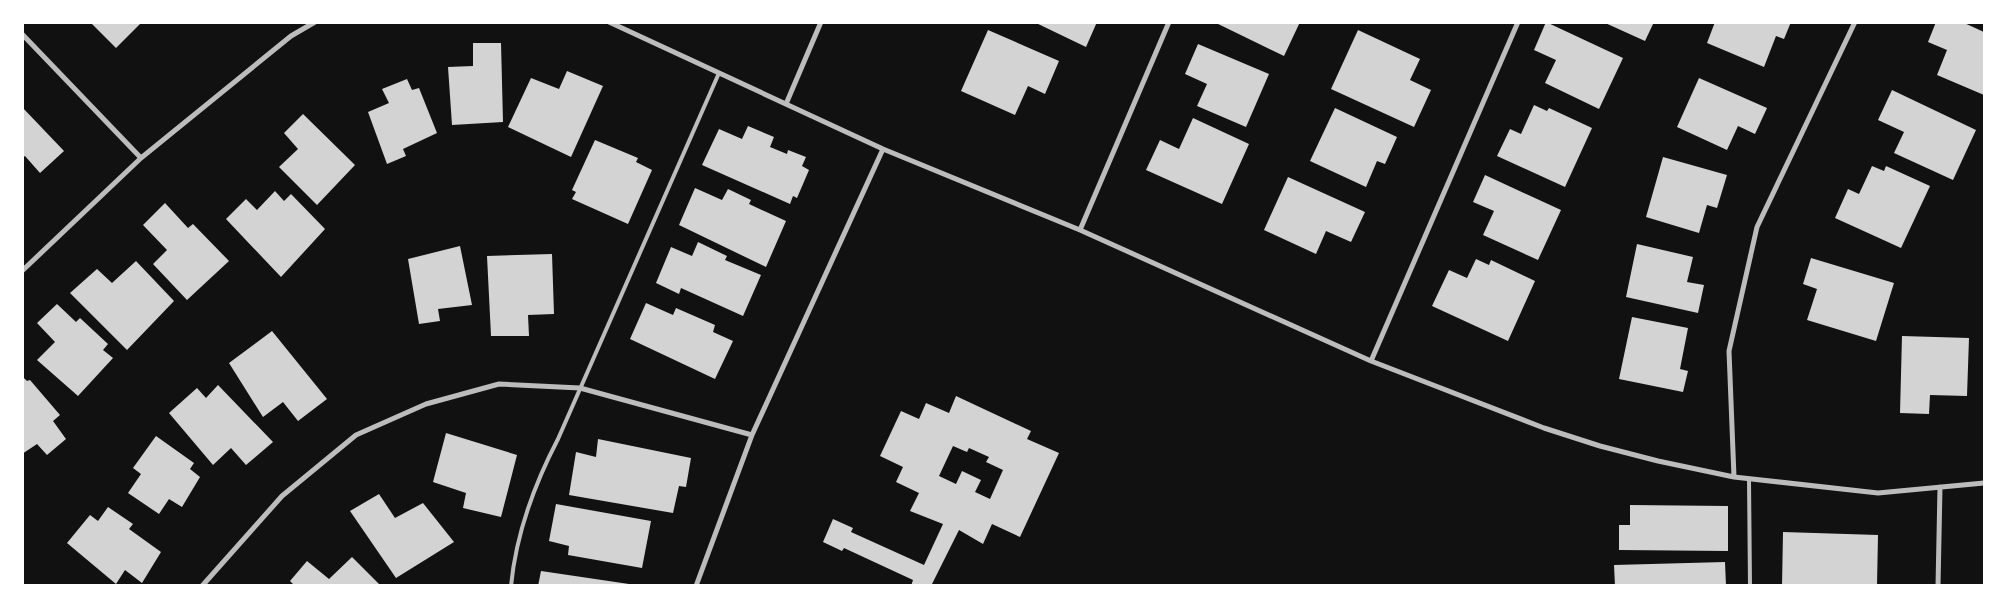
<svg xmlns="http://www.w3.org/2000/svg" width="2007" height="608" font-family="Roboto,sans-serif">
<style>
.building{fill:#d3d3d3;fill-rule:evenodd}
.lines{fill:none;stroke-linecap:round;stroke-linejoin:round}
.service{stroke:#bcbcbc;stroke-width:4}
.minor{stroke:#bcbcbc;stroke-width:5}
</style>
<rect width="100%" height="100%" fill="#111"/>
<path class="building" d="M90,22H142L116,48Z
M1034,22H1097L1086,47Z
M1214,22H1300L1284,56Z
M1546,22L1623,58L1599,109L1545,83L1556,60L1534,50Z
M1603,22H1654L1645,41Z
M1715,22H1791L1784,39L1776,36L1764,67L1707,43Z
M1936,22H1962L1984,32V95L1937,75L1947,50L1928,42Z
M988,30L1059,61L1045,94L1028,86L1015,115L961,91Z
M1358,30L1420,59L1410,80L1431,90L1414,127L1331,89Z
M473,43H501L503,122L452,125L448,67L473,66Z
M1198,44L1269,74L1246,127L1197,106L1207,84L1185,74Z
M567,71L603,86L571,157L508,127L531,78L559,89Z
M1699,78L1767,108L1755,134L1738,126L1727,150L1677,127Z
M407,79L412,90L419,88L437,133L403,149L406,156L387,164L368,112L389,103L382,89Z
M1892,90L1976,130L1953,180L1894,153L1904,132L1878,120Z
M1534,105L1547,111L1549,108L1592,128L1565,187L1497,156L1510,129L1521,134Z
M22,107L64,151L40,173L25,156L22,158Z
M1335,108L1397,137L1385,164L1377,161L1366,187L1310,161Z
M303,114L355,165L317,205L279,167L298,149L284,133Z
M1193,118L1249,144L1222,204L1146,170L1160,140L1179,149Z
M748,126L774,137L770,147L787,154L788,150L806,157L802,166L809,170L797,198L793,196L790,204L702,165L719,129L742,139Z
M595,140L638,158L636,162L652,170L628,224L572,199L576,192L572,190Z
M1663,157L1727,175L1717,208L1707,205L1699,233L1646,217Z
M1872,166L1884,171L1886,166L1930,186L1901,248L1835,218L1848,189L1859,194Z
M1485,175L1561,210L1538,260L1483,235L1494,211L1473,202Z
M1288,177L1365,212L1351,242L1326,231L1316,254L1264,230Z
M695,188L722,200L728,189L751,200L749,204L786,221L766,267L679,225Z
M275,191L284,201L291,194L325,229L281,277L226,219L246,199L257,210Z
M165,203L188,228L193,224L229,261L187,300L153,264L167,250L143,225Z
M698,242L727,256L725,260L761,275L743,316L681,288L679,294L656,283L671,247L692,256Z
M1637,244L1693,257L1687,282L1704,285L1698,313L1626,297Z
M460,246L472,305L438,309L440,321L419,324L408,259Z
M552,254L554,314L528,315L529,336H491L487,256Z
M1811,258L1894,283L1876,341L1807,320L1817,289L1803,284Z
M1476,259L1489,265L1491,260L1535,281L1508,341L1432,306L1449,270L1467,278Z
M136,261L174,301L127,350L70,293L97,269L112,283Z
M646,303L673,315L676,308L715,325L713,332L733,341L715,379L630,339Z
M57,304L76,322L80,318L108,344L103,350L113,358L78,396L37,360L55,342L37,323Z
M1632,317L1688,328L1680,369L1688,371L1683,392L1619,379Z
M272,331L327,399L298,421L283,402L263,417L229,363Z
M1902,336L1969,338L1967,396L1930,395L1929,414L1900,413Z
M22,376L27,381L30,380L60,415L53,421L66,439L47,455L37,444L22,454Z
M218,385L273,442L246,465L231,448L213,465L169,413L197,388L206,398Z
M956,396L1031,431L1027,439L1059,453L1020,537L992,524L983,544L959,530L931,586H911L913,580L844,548L842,551L823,542L833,519L853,528L851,532L924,565L943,524L910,511L919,493L896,482L903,467L880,456L901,411L919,419L926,403L949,413ZM953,446L967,452L969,448L989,457L986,462L1003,470L990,499L975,492L981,480L962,471L956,484L939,476Z
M446,433L517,455L501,517L463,508L466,493L433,482Z
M156,436L194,463L190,469L200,477L182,507L169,499L159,514L128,493L141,474L133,468Z
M598,439L691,458L686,487L679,486L673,513L569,495L576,452L596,457Z
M379,494L395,518L423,503L454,542L396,578L350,511Z
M556,504L651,521L642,568L568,555L569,546L549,541Z
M1630,505L1728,506V551L1619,550V525H1630Z
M108,507L133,524L129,529L161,552L142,583L125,570L116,584L67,543L90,515L98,521Z
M1783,532L1878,535L1877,586H1782Z
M352,557L381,586H295L290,581L307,561L329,579Z
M1725,562L1726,586H1615L1614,565Z
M541,571L629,584V586H538Z"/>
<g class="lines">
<path class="service" d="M1749,479L1750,586
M511,586C516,534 534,485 558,439L719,73"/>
<path class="minor" d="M609,22L883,149L1080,230L1371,361L1544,428L1600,446L1658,461L1734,477L1878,493L1984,483
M22,34L141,158
M786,104L821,22
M1080,230L1169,22
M22,271L141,158L291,36L315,22
M1371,361L1518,22
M1734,477L1729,351L1757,227L1855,22
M202,586L282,496L356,435L426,404L499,384L580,388L752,435
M696,586L752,435L883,149
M1938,586L1940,487"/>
</g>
<rect width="2007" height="608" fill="none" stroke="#ffffff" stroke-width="48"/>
</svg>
